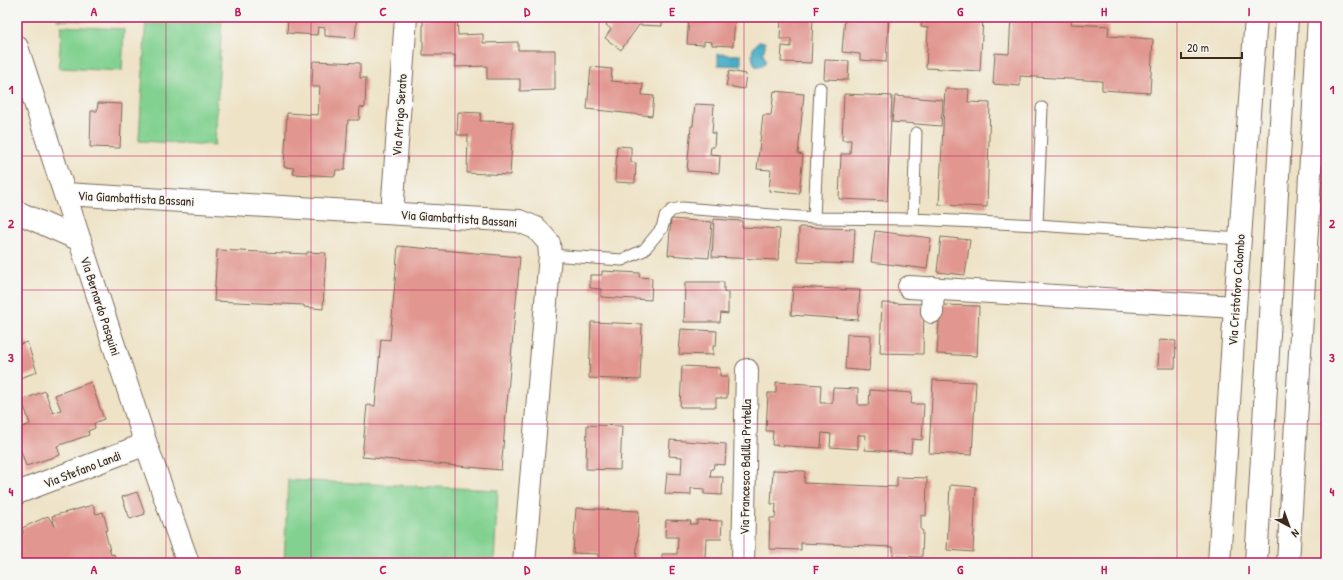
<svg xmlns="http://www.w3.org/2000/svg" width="1343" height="580" font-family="'Patrick Hand',sans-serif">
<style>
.green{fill:#82d191;stroke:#5e7e58}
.water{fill:#46acc6;stroke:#406b72}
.building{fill:#e19790}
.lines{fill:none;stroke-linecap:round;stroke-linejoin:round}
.lane-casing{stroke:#7a6b59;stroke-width:13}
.street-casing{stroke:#7a6b59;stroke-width:24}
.secondary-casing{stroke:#7a6b59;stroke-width:24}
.primary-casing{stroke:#7a6b59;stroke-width:24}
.lane{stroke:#fff;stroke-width:11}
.street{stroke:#fff;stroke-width:22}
.secondary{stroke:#fff;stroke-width:22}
.primary{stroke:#fff;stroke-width:22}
.grid{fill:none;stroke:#c2185b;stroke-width:1;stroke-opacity:0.55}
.labels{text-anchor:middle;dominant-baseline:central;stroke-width:3;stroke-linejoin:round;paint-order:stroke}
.street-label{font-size:13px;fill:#3b2a1e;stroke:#f6f6f2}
.neatline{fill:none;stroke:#c2185b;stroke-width:1.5}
.grid-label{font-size:13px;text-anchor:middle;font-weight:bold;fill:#c2185b}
</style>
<rect width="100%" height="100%" fill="#f6f6f2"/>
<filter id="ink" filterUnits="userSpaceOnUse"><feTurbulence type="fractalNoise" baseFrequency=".025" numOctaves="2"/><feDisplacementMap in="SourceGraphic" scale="8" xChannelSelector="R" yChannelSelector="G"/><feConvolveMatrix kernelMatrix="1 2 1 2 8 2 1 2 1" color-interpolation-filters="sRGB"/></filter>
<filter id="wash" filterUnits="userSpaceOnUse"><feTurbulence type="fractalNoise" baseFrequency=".012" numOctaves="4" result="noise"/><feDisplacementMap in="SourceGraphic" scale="16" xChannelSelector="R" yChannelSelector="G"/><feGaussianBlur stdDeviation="0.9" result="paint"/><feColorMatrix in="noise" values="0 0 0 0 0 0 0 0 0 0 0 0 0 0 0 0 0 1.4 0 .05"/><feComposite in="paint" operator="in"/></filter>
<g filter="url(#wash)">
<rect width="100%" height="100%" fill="#eee3c7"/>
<path class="green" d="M57,17H126V22L57,20Z
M146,17H222L215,145L139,141Z
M61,26L124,29L122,71L59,68Z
M288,480L498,490L494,563H284Z"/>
<path class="water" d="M759,42H765V47L763,53L766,60C764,66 761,67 755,66C751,57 750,48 759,42Z
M718,54L741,55V66L718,65Z"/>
<g id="blocks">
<path class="building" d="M288,17H357L355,38L325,36V28L318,27L317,35L287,33Z
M611,17H662V26L639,25L621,50L605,38L611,29L606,25Z
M689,17H735L733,46L712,45V42L704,41V45L687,44Z
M781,17H813L811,63L781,62L782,46L791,47V39H780Z
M845,17H889L886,62L860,60V54L842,52Z
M922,17H983L980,71L926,68L928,28L921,27Z
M1011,17H1072L1071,24L1109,26L1108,36L1153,39L1150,93L1102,90V81L1020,76V86L993,84L995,53L1009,54Z
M423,18H457L458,35L483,34V43L518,42V50H555V90L520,91V79H487V66L455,67V55H423Z
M825,60L849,61L848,80L824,79Z
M313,61L360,63V78H366L365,108L360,107L359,120H348L345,170H336L335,176L293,174L294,168L284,167L287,113L318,115L320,87H312Z
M591,67L612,69L611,81L643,84L642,95L654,96L652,116L587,109Z
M729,71L746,74L744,89L726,86Z
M945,89H969L968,102L990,103L987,207L939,205Z
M774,91L804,94L798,154L803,155L799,194L769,191L771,170L757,169L763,115H771Z
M844,94L892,96L887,201L839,199L841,154H850L851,140H842Z
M895,96L943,100L941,126L892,122Z
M98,103L122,104L120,148L90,147L91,111H97Z
M695,104L714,105L712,133H715L714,147H711L710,154L720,155L719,173L687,171L691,126H693Z
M458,112L481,113L480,121L513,122L510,175L467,173L468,135H457Z
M617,146L631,147V162L636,163L635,183L615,182Z
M671,219L712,222L709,258L668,255Z
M714,219L742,221V227L780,229L778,260L712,257Z
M799,227L855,229L853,264L798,262Z
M875,231L931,238L927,269L871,262Z
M941,237L970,240L965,275L937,272Z
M398,246L520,257L501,470L362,457L367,405L375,406L381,339L390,340Z
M217,250L307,254V252L326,253L323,309L304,307V305L214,301Z
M602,271L640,273L639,277L652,278L651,300L601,297V289L590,288V275H602Z
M685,282H724V292L728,293V314L721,313L720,322H684Z
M793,287L860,290L858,320L791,315Z
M882,303L924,304L923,354L880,353Z
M940,305L979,306L977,356L937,354Z
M591,322L642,324L640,380L589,378Z
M681,329L717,331L716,346H713V355L679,354Z
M847,334L871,335L869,371L845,369Z
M1159,340L1176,341L1175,368H1158Z
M27,342L37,372L17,379V345Z
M682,366L720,368V376H728L727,398H716V407H680Z
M933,380L976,382L972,455L929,453Z
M91,382L104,419L94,423L95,428L88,431L89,435L57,446L60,455L26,466L17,439V429L30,424L22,400L45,391L53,413L61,410L55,395Z
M776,382L821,385L820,403H832L833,388L858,389V405H869L870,390L912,393L911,404H924L922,440L912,439L911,453L865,450L866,435H858V449L830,447L831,434L822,433L821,448L772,445L773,431H766L768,393H776Z
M587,425L622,426L620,470L586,469Z
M670,440L726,444L725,465L714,464L713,469H711L710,477H723L722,495L704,494V489L691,488V495L665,494L667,473L681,474L682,457L669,456Z
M773,470L805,471L804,483L897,487V477L927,478L926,516L921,515V530L923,531L922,557L893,556V547L801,543V550L769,549L770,518H775L776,504H771Z
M950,485L976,487L973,552L947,550Z
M137,492L145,514L130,519L122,497Z
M93,505L96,514L103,512L108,530L105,531L111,555L114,554L117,563H17V545L19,544L17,542V537L24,533L22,528L48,516L55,527L52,516Z
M576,508L639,511L636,562L598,560V554L573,553Z
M666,520L691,521L690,524H697V520L722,521L721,539H706L705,558L721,559V563H662V554H677L678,537H665Z"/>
</g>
</g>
<g filter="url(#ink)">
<use href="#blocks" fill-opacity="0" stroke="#7a6b59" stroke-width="1"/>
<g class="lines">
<g class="lane-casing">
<path id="lane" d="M814,218L820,88
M913,219L916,133
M1037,225L1042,108
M550,255L622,260L644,250L662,228L665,217L672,210L682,208L814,218L913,219L1037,225L1240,239"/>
</g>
<g class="street-casing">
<path id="street" d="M17,47L146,444L188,563
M65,194L519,221L536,228L549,243L550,255L524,563
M17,212L80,240
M392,213L406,17
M909,287L1235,307
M932,312L933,288
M17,493L146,444
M743,563L747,370"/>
</g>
<g class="secondary-casing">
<path id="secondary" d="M1219,563L1235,307L1256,17"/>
</g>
<g class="primary-casing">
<path id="primary" d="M1256,563L1287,17
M1288,563L1319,17"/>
</g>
<use href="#lane" class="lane"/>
<use href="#street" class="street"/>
<use href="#secondary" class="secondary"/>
<use href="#primary" class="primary"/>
</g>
</g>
<path class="grid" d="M166,17V563M311,17V563M455,17V563M599,17V563M744,17V563M888,17V563M1032,17V563M1177,17V563M17,156H1326M17,290H1326M17,424H1326"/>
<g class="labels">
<g class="street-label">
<text transform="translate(399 115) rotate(-86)">Via Arrigo Serato</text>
<text transform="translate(136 198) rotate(3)">Via Giambattista Bassani</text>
<text transform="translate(459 218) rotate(4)">Via Giambattista Bassani</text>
<text transform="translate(1236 290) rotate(-86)">Via Cristoforo Colombo</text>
<text transform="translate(101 306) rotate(72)">Via Bernardo Pasquini</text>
<text transform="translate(745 467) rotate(-89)">Via Francesco Balilla Pratella</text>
<text transform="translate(82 469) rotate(-21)">Via Stefano Landi</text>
</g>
</g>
<rect width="1343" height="580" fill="none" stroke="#f6f6f2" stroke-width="44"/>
<g transform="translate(1289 526) rotate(139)" stroke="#f6f6f2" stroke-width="3" paint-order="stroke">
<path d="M0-3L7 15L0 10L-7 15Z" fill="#3b2a1e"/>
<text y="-6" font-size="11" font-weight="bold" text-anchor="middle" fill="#3b2a1e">N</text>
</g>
<path d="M1181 52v6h61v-6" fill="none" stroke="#3b2a1e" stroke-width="2"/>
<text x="1187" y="52" font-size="12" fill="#3b2a1e" stroke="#f6f6f2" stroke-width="3" paint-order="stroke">20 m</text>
<rect x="22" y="22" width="1299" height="536" class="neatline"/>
<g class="grid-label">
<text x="94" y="16">A</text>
<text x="238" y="16">B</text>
<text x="383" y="16">C</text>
<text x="527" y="16">D</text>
<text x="672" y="16">E</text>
<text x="816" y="16">F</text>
<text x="960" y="16">G</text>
<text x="1104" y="16">H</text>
<text x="1249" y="16">I</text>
<text x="11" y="94">1</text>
<text x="1332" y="94">1</text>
<text x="11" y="228">2</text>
<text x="1332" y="228">2</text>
<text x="11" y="362">3</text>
<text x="1332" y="362">3</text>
<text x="11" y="496">4</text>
<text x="1332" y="496">4</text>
<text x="94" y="574">A</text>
<text x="238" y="574">B</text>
<text x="383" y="574">C</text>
<text x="527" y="574">D</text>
<text x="672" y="574">E</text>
<text x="816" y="574">F</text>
<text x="960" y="574">G</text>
<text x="1104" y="574">H</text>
<text x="1249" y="574">I</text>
</g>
</svg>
